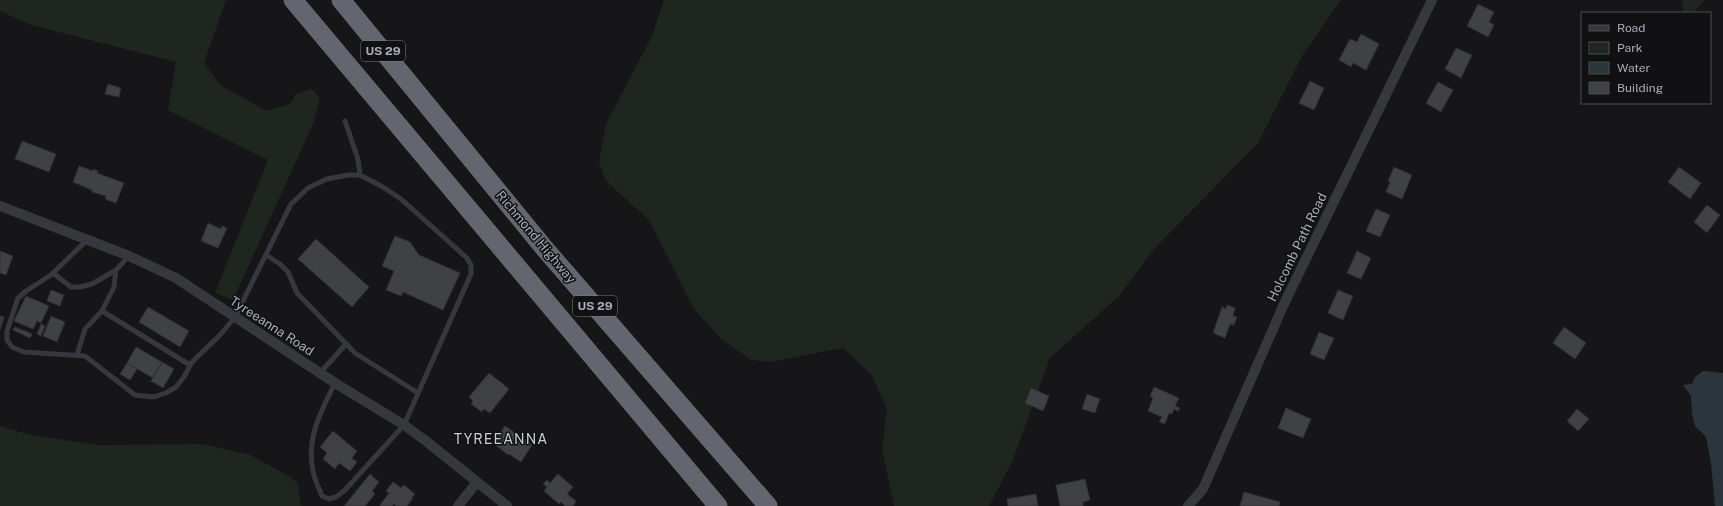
<svg xmlns="http://www.w3.org/2000/svg" width="1723" height="506" font-family="'Public Sans',sans-serif">
<style>
.green{fill:#1e261f}
.water{fill:#2c353c}
.building{fill:#404145;stroke:#303034}
.lines{fill:none;stroke-linecap:round;stroke-linejoin:round}
.lane{stroke:#37383d;stroke-width:5}
.street{stroke:#37383d;stroke-width:10}
.highway{stroke:#63666e;stroke-width:19}
.labels{text-anchor:middle;dominant-baseline:central;stroke-width:3;stroke-linejoin:round;paint-order:stroke}
.shield{fill:#111113;stroke:#7b7e86;stroke-width:1}
.shield-label{font-size:12px;font-weight:bold;fill:#a8adb8}
.street-label{font-size:13px;fill:#a8adb8;stroke:#111113}
.neighbourhood-label{font-size:14px;letter-spacing:1px;fill:#c9ccd4;stroke:#111113}
</style>
<rect width="100%" height="100%" fill="#161618"/>
<path class="green" d="M0,0H226L204,63L220,85L267,111L290,104L296,94L312,89L320,98L313,124L233,300L215,293L268,160L168,110L176,62L31,25L0,11Z
M664,0H1341L1302,56L1258,143L1153,250L1119,296L1050,358L1012,462L989,506H894L882,449L887,409L871,374L843,348L770,362L751,360L720,338L694,309L649,220L606,181L599,162L606,124L652,36Z
M1682,0H1705L1693,13H1683Z
M0,426L27,434L96,445L202,444L248,454L291,477L298,484L301,506H0Z"/>
<path class="water" d="M1703,371L1723,373V506H1715L1711,463L1706,437L1695,426L1692,414L1691,396L1683,385L1692,384L1695,377Z"/>
<path class="building" d="M1478,4L1494,12L1489,22L1494,25L1488,37L1467,26Z
M1361,34L1379,44L1366,70L1353,63L1351,67L1339,60L1350,39L1357,42Z
M1456,48L1472,55L1461,78L1445,69Z
M1310,81L1324,88L1314,110L1299,103Z
M1438,82L1453,90L1441,112L1426,103Z
M108,84L121,88L119,97L105,94Z
M22,141L56,154L49,172L15,159Z
M79,166L93,171V169L98,171L97,173L124,183L116,203L105,199L106,196L92,192V190L73,182Z
M1394,167L1412,175L1402,199L1386,192L1390,182L1388,181Z
M1679,167L1701,183L1690,199L1668,182Z
M1707,205L1720,215L1707,233L1694,222Z
M1376,209L1390,215L1380,237L1366,231Z
M208,223L221,229L222,226L227,228L218,248L201,241Z
M395,236L410,242L419,255L460,273L443,310L403,292L401,296L386,290L394,271L382,266Z
M316,239L369,287L352,307L298,259Z
M0,251L13,256L6,275L0,273Z
M1357,251L1371,258L1361,279L1347,273Z
M51,290L64,295L60,306L47,301Z
M1338,290L1353,296L1343,320L1328,313Z
M26,296L49,306L41,323L37,321L33,329L14,321Z
M1227,305L1235,308L1233,316L1237,317L1234,325L1230,324L1225,338L1213,333L1222,307L1226,309Z
M148,307L189,331L180,347L139,322Z
M0,316L4,317L0,330Z
M51,316L65,322L57,342L43,336Z
M41,324L45,326L41,336L37,334Z
M15,327L32,334L30,338L13,330Z
M1564,327L1586,343L1575,359L1553,343Z
M1319,332L1334,338L1324,360L1310,354Z
M136,347L162,362L153,378L127,363Z
M162,362L174,369L163,388L151,381Z
M127,363L137,369L130,380L120,374Z
M489,373L509,389L490,413L484,409L482,412L471,404L473,401L469,397Z
M1154,387L1179,398L1175,406L1180,408L1178,411L1174,409L1172,414L1169,413L1165,424L1159,422L1162,417L1148,411L1153,398L1150,396Z
M1031,388L1049,396L1043,411L1025,403Z
M1087,394L1100,399L1095,413L1082,409Z
M1286,408L1311,419L1303,438L1278,428Z
M1577,409L1589,419L1578,431L1567,421Z
M505,426L532,445L521,462L509,454L508,455L493,443Z
M333,431L357,451L352,458L357,462L350,471L339,463L335,469L323,459L327,453L320,447Z
M370,474L379,482L372,491L375,494L365,506H344Z
M558,474L573,487L567,494L576,501L573,506H565L561,502L559,504L544,491L547,487L543,484L547,480L550,483Z
M1085,479L1090,500L1083,502V506H1060L1056,485Z
M393,482L401,488L404,485L415,494L412,497L413,498L407,506H396L394,504L392,506H381L380,505L389,493L386,491Z
M1244,492L1280,502L1279,506H1240Z
M1036,494L1038,506H1008L1007,499Z"/>
<g class="lines">
<path class="lane" d="M345,121L358,159L360,175
M87,240L51,275L26,291L18,298L7,331V340L12,347L24,352L85,356L135,395L144,396L154,397L166,393L176,387L184,377L192,362L220,335L235,317L291,204L308,188L327,179L348,175H360L383,187L401,199L467,258L471,265V274L404,425L345,490L336,497L329,499L322,496C319,488 314,479 313,471C306,438 321,411 335,383
M266,255L280,264L288,272L297,293L355,353L418,393
M53,273L71,287H80L92,284L116,270L129,256
M102,311L190,365
M77,355L85,329L102,311L114,287L116,270
M320,373L346,344"/>
<path class="street" d="M0,206L129,256L176,278L335,383L404,425L426,441L507,506
M458,506L477,482
M1188,506L1203,489L1284,304L1432,0"/>
<path class="highway" d="M293,0L718,506
M341,0L545,249L768,506"/>
</g>
<g class="labels">
<g class="shield">
<rect x="361" y="41" width="44" height="20" rx="3"/>
<rect x="573" y="296" width="44" height="20" rx="3"/>
</g>
<g class="shield-label">
<text x="383" y="51">US 29</text>
<text x="595" y="306">US 29</text>
</g>
<g class="street-label">
<text transform="translate(536 237) rotate(50)">Richmond Highway</text>
<text transform="translate(1297 247) rotate(-64)">Holcomb Path Road</text>
<text transform="translate(272 326) rotate(33)">Tyreeanna Road</text>
</g>
<g class="neighbourhood-label">
<text x="501" y="439">TYREEANNA</text>
</g>
</g>
<rect x="1581" y="12" width="130" height="92" fill="#111113" stroke="#4d4f55"/>
<rect x="1589" y="25" width="20" height="6" fill="#37383d" stroke="#4d4f55"/>
<text x="1617" y="32" font-size="12" fill="#a8adb8">Road</text>
<rect x="1589" y="42" width="20" height="12" fill="#1e261f" stroke="#4d4f55"/>
<text x="1617" y="52" font-size="12" fill="#a8adb8">Park</text>
<rect x="1589" y="62" width="20" height="12" fill="#2c353c" stroke="#4d4f55"/>
<text x="1617" y="72" font-size="12" fill="#a8adb8">Water</text>
<rect x="1589" y="82" width="20" height="12" fill="#404145" stroke="#4d4f55"/>
<text x="1617" y="92" font-size="12" fill="#a8adb8">Building</text>
</svg>
